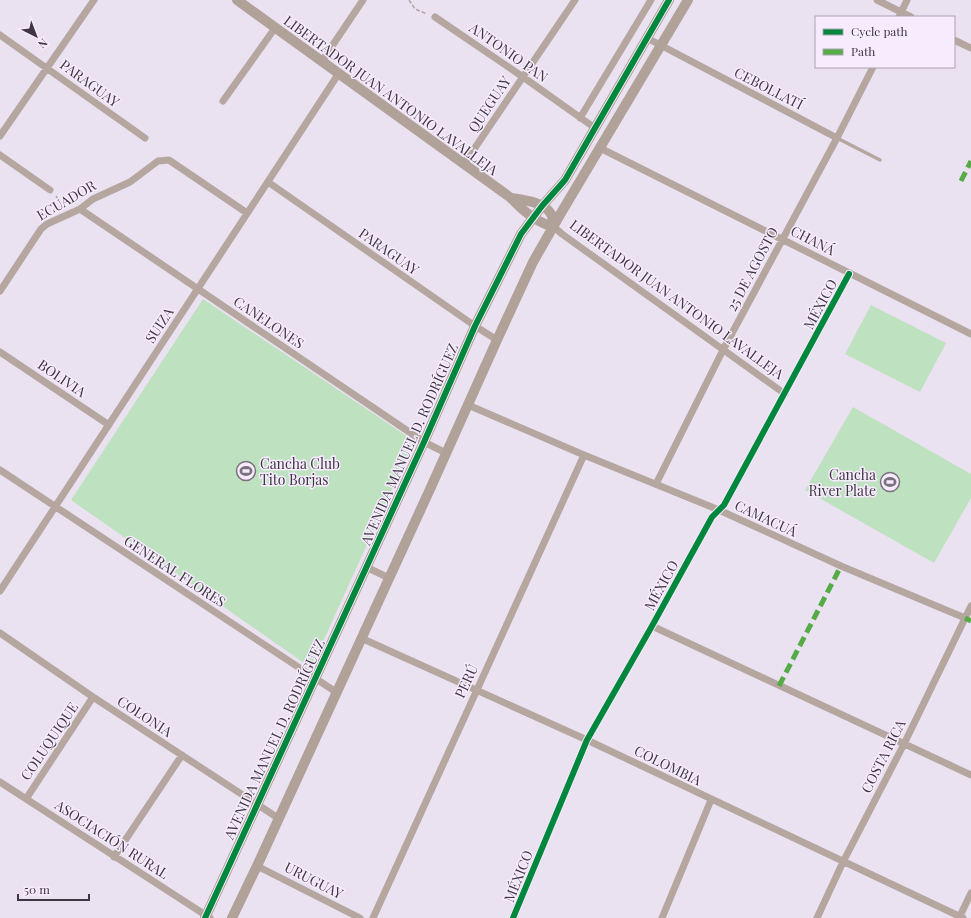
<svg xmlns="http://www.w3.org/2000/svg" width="971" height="918" font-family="'Playfair Display',serif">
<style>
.green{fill:#bee1c0}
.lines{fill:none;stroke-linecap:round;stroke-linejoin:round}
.path{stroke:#b0a6a2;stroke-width:1.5;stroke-dasharray:4 2;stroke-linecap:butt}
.lane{stroke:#b5a69f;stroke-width:3.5}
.street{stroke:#b5a69f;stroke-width:7}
.secondary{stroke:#b1a299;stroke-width:10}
.quiet{stroke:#55ac46;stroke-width:5;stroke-dasharray:10 5;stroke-linecap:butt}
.cycleway-casing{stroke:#f6ecfd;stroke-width:8}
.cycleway{stroke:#00873e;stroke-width:6}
.labels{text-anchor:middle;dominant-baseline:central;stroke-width:3;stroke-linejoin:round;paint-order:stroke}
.street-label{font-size:14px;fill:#3d3641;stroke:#f6ecfd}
.poi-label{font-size:14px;fill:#3d3641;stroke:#f6ecfd;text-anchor:start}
</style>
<rect width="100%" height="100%" fill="#ebe2f1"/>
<path class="green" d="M203,299L414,441L311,668L71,500Z
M871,305L946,343L920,392L845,354Z
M853,407L971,474V498L934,563L805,490Z"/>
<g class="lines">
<path class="path" d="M409,0L415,9L427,14
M56,196L60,202L65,206"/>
<path class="lane" d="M837,138L880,160"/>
<path class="street" d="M877,0L911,17
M435,17L523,77L595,128
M899,17L907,0
M0,35L145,138
M647,38L837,138
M954,40L971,48
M322,61L363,0
M223,101L275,28
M580,118L651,0
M0,136L94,0
M600,148L971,334
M0,155L50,190
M464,164L575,0
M268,182L475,326L497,340
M80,209L424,442L446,453
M554,227L562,234L785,394
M0,291L41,229L47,224L80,209L93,199L130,182L158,161L169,160L247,213
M0,352L109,425
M468,405L584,455L719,510L841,566L965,618
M0,470L336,692
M656,484L723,350L837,138L873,67
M366,567L389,578
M0,591L339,73
M652,626L971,775
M0,633L93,697L278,818
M361,638L587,740L963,918
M0,782L210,918
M26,799L93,697
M114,857L182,755
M257,866L360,918
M373,918L584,455
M513,918L587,740L652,626L712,517L724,505L849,274
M662,918L711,800
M817,918L843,862L904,744L971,606
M959,918L971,893"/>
<path class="secondary" d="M237,0L511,198C522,210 537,223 554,227C553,223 553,218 551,214C544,202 524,200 511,198
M205,918L424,442L475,326L521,234L542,206L565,180L669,0
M232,918L257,866L431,487L497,340L533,262L561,213L688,0"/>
<path class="quiet" d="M961,181L971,161
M965,618L971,621
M779,686L841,566"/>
<g class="cycleway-casing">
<path id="cycleway" d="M205,918L424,442L475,326L521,234L542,206L565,180L669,0
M513,918L587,740L652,626L712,517L724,505L849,274"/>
</g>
<use href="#cycleway" class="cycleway"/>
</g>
<defs>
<g id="stadium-ring" transform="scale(1)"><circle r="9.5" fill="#f6ecfd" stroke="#7a727f" stroke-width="1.5"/><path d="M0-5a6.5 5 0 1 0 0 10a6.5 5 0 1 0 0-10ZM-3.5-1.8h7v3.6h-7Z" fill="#7a727f"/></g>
</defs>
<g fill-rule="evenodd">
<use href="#stadium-ring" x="246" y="471"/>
<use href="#stadium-ring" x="890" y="482"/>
</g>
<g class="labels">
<g class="street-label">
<text transform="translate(509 52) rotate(35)">ANTONIO PAN</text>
<text transform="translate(90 83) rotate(36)">PARAGUAY</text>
<text transform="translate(769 88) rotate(27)">CEBOLLATÍ</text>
<text transform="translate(391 95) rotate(36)">LIBERTADOR JUAN ANTONIO LAVALLEJA</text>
<text transform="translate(489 104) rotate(-56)">QUEGUAY</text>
<text transform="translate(66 200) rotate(-30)">ECUADOR</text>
<text transform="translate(813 240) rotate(27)">CHANÁ</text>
<text transform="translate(389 251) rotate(35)">PARAGUAY</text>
<text transform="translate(752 269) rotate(-62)">25 DE AGOSTO</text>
<text transform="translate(677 299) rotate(36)">LIBERTADOR JUAN ANTONIO LAVALLEJA</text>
<text transform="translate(820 304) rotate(-62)">MÉXICO</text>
<text transform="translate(269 322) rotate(34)">CANELONES</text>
<text transform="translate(159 325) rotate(-57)">SUIZA</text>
<text transform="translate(62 378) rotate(34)">BOLIVIA</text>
<text transform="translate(409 444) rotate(-66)">AVENIDA MANUEL D. RODRÍGUEZ</text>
<text transform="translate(766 518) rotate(25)">CAMACUÁ</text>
<text transform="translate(175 571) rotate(33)">GENERAL FLORES</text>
<text transform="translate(661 585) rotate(-61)">MÉXICO</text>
<text transform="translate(466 681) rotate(-65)">PERÚ</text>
<text transform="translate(145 716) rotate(33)">COLONIA</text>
<text transform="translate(274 739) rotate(-65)">AVENIDA MANUEL D. RODRÍGUEZ</text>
<text transform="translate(49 741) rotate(-56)">COLUQUIQUE</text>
<text transform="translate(883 756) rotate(-63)">COSTA RICA</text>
<text transform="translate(668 765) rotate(26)">COLOMBIA</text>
<text transform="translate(112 839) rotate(33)">ASOCIACIÓN RURAL</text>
<text transform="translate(518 876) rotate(-68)">MÉXICO</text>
<text transform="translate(314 880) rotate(27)">URUGUAY</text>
</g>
<g class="poi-label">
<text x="260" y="463">Cancha Club<tspan x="260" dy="16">Tito Borjas</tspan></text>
<text x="876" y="474" text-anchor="end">Cancha<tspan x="876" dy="16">River Plate</tspan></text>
</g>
</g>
<rect x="815" y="16" width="140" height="52" fill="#f6ecfd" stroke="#aca3b2"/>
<rect x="823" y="29" width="20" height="6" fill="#00873e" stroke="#aca3b2"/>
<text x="851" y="36" font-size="12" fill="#3d3641">Cycle path</text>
<rect x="823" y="49" width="20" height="6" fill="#55ac46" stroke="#aca3b2"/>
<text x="851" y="56" font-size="12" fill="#3d3641">Path</text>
<g transform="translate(36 36) rotate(138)" stroke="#f6ecfd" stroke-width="3" paint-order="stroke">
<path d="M0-3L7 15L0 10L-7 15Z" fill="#3d3641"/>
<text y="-6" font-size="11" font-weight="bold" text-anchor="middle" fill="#3d3641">N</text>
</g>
<path d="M18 894v6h71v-6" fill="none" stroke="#3d3641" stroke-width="2"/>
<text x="24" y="894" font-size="12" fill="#3d3641" stroke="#f6ecfd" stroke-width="3" paint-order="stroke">50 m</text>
</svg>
